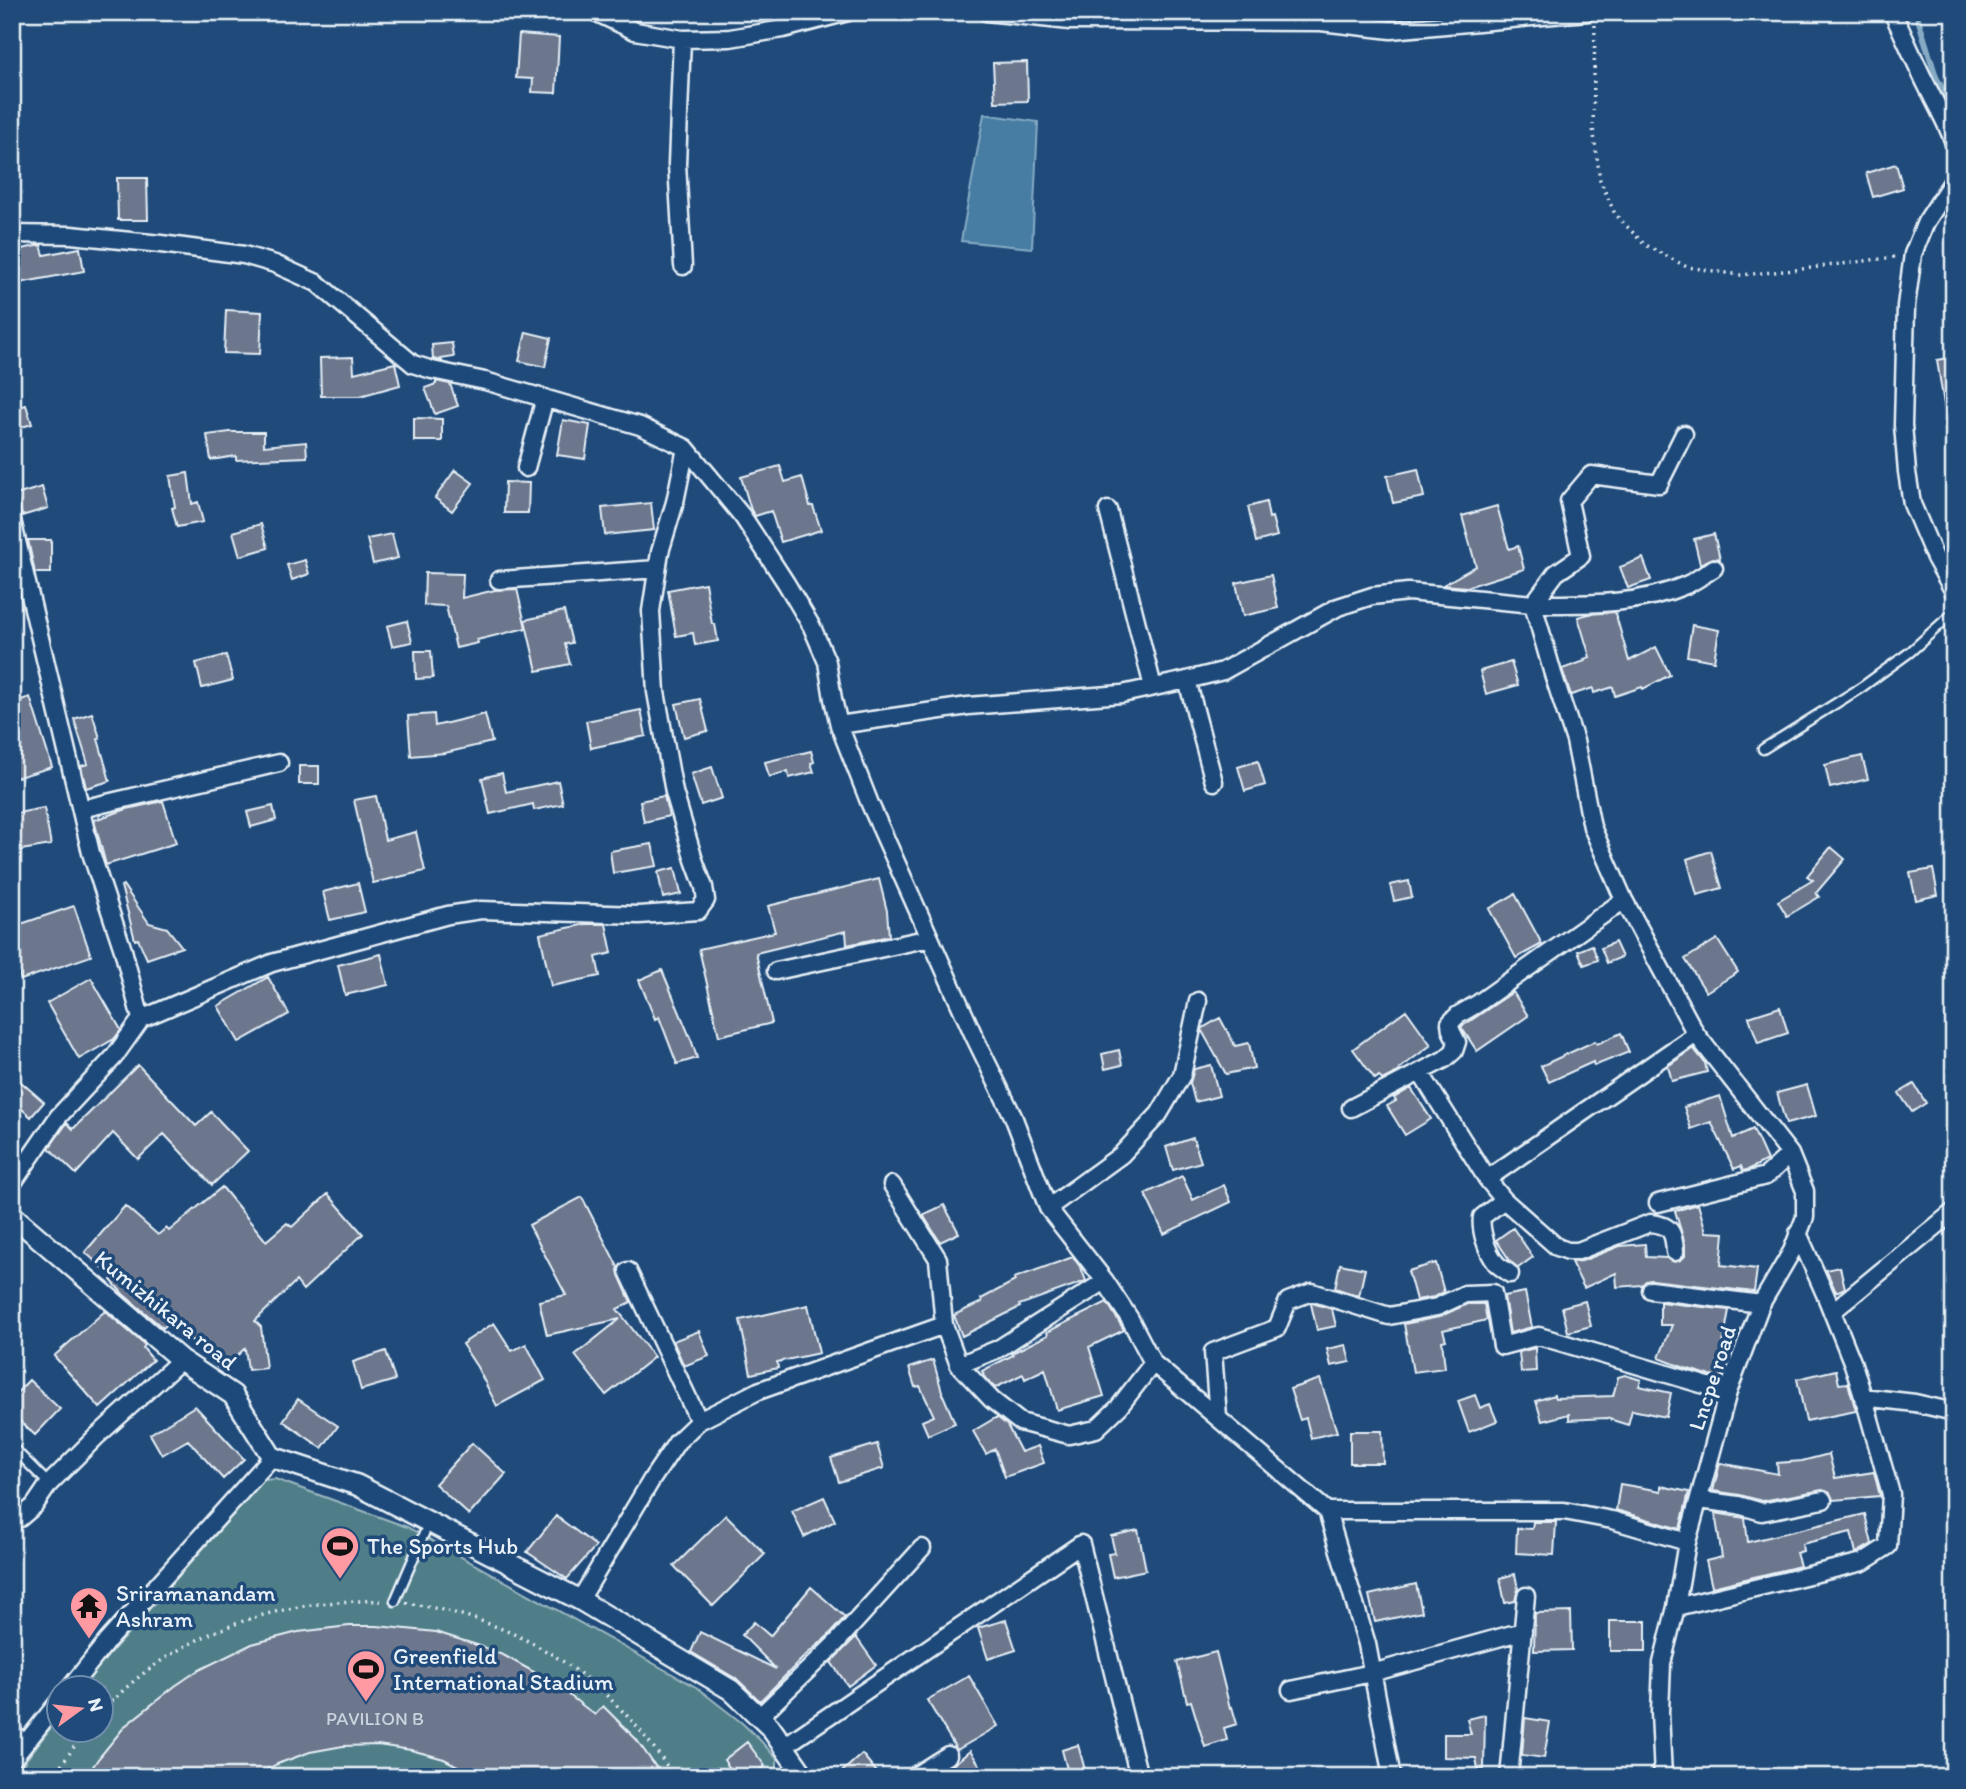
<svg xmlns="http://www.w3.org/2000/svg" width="1966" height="1789" font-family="Itim,sans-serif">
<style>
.green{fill:#4f7e88;stroke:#9cb8c0;stroke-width:2}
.water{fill:#467da3;stroke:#87abc5;stroke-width:2}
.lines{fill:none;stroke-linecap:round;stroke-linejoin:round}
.stream{stroke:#87abc5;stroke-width:6}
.building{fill:#6c768c;stroke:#e8f1f8;stroke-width:2}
.service-casing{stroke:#e8f1f8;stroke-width:13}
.minor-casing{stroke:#e8f1f8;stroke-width:21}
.tertiary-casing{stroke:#e8f1f8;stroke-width:24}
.path{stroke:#e8f1f8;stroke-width:3.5;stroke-dasharray:2 5;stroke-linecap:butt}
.service{stroke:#1f4a7a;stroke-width:8}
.minor{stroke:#1f4a7a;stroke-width:16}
.tertiary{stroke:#1f4a7a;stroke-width:19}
.labels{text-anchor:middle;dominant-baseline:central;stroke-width:7;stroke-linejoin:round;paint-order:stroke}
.number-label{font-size:19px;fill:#c9d2dd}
.street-label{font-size:23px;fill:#e8f1f8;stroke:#1f4a7a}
.poi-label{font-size:23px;fill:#e8f1f8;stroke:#1f4a7a;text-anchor:start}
</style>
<rect width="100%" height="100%" fill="#1f4a7a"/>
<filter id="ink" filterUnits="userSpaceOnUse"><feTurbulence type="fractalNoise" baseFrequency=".0143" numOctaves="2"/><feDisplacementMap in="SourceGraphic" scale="14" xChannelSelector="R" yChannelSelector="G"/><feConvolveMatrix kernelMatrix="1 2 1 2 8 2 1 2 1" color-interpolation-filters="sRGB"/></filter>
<g filter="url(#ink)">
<path class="green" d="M275,1479L407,1527L696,1687L742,1723L760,1740L777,1759V1767L765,1777H13L59,1717L60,1730H102V1688L83,1687L98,1667L264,1480Z"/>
<path class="water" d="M984,114L1038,122L1032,248L961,241Z"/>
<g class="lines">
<path class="stream" d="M1916,12L1936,77L1954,110"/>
</g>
<path class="building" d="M519,34L559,37L556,93L532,92L533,79L516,78Z
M1027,62L1028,101L995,102L993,63Z
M1896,164L1903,188L1873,197L1866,173Z
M117,178H147L148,220H118Z
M41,245L44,255L80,248L84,271L19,283L12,251Z
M226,310L262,312L260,354L224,353Z
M526,332L551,338L545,367L519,361Z
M452,343L454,357L441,359L442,361L433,359L432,345Z
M353,357L354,373L395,363L400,385L360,396H321L320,358Z
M1954,357V410L1945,411L1937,360Z
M436,381L450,384L458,406L435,414L425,388L436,384Z
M26,405L32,424L12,430V409Z
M414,418L442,419V441H414Z
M563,420L590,425L585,459L557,455Z
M230,432H264V446L306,442L307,457L236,460V456L211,460L207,435Z
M780,466L785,482L802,477L810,506H813L821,530L781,542L771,511L755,516L751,510L741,477Z
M1418,469L1424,497L1393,503L1387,476Z
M455,470L473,483L452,511L435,498Z
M188,473L192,504L198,502L203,522L177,527L172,508L175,507L170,476Z
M505,482L529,483L528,513H504Z
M42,487L48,508L22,516L16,495Z
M1266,502L1269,518L1272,517L1277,536L1256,542L1248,507Z
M651,503L654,530L605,535L602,508Z
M1497,506L1509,549L1518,546L1524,569L1467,587L1443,585L1476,566L1462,516Z
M261,524L268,548L240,556L233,532Z
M392,534L398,558L373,564L367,539Z
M1714,534L1720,559L1713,558L1700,564L1694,539Z
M28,540H51V573H35Z
M1643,558L1651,580L1628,588L1620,567Z
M305,560L309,574L292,580L287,565Z
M425,573L463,574L462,598L495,590L517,589L526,628L477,640L478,643L456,648L446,606L424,605Z
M1271,575L1278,608L1243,616L1236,583Z
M705,583L712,624H715L718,641L695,645L693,633L676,636L668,590Z
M564,611L572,643L565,644L570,664L537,671L525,620Z
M1615,612L1629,661L1656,647L1670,675L1643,689L1642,687L1615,696L1613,687L1594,693L1593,688L1571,695L1562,669L1585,661L1584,659L1590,657L1578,617L1589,614Z
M407,621L412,642L392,646L387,626Z
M1692,625L1719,630L1714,661L1687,656Z
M415,651H431L433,678L416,679Z
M226,655L233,680L202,688L196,663Z
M1511,662L1518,685L1486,694L1480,671Z
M30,697L52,767L12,779V703Z
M700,699L708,731L684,737L676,704Z
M641,710L646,736L591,748L586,721Z
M92,713L100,738L98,739L110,781L86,788L81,766L88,764L74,719Z
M434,714L435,726L485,714L492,742L445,753L411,756L408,716Z
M811,751L814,762L811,763L814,772L789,778L788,771L769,777L765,762Z
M1862,756L1868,779L1830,788L1825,765Z
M1258,761L1265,785L1245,791L1238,767Z
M299,766H319V784H299Z
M712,767L722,798L701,805L691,774Z
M502,773L506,792L558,781L563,804L534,810L533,804L490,814L482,778Z
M376,796L385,840L416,832L425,871L373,883L354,800Z
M664,796L669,816L644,822L640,801Z
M163,801L176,843L106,865L94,820L127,809Z
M273,806L276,820L251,827L247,812Z
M44,808L51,845L15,851L12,832V814Z
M652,844L657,866L613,873L610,851Z
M1831,847L1845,859L1816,893L1819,897L1787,916L1778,901L1813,880L1807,876Z
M1711,851L1722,888L1697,895L1687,859Z
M675,868L681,894L663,898L658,872Z
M1933,869L1938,895L1916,900L1910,873Z
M879,879L887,911L889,936L847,945L846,931L756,953L772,1023L719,1036L699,949L775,932L768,906Z
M1409,881L1412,897L1394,901L1390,885Z
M358,883L365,912L330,920L323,892Z
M123,885L149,923L167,928L182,947L147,959L138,939L135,940L121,886Z
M1515,894L1542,944L1516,958L1489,909Z
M74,906L91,956L21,980L12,956V927Z
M586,924H606L612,953L596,957L600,976L551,986L540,934Z
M1717,939L1738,972L1706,992L1685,959Z
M1615,942L1622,957L1607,963L1601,948Z
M1592,945L1598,960L1584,965L1578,951Z
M381,954L388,985L345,995L338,965Z
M662,970L692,1042L697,1058L677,1064L659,1017L655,1019L639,980Z
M268,977L289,1014L239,1042L218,1006Z
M91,978L121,1030L114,1039L79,1059L47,1003Z
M1513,992L1528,1016L1477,1051L1461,1027Z
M1780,1007L1788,1033L1758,1043L1749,1017Z
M1406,1010L1431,1045L1399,1069L1400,1071L1382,1080L1379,1076L1375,1079L1353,1049Z
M1220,1018L1235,1046L1249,1043L1254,1068L1226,1074L1202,1031L1203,1028Z
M1621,1033L1629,1052L1594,1066L1593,1062L1549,1082L1541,1066L1595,1041L1597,1044Z
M1692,1049H1694L1705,1063L1707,1072L1672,1081L1668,1066Z
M1119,1050L1122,1065L1105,1069L1102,1054Z
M138,1065L196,1126L211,1112L248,1151L212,1185L164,1134L138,1159L113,1133L76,1174L49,1148L67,1123L73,1129Z
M1211,1065L1219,1096L1195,1102L1190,1083L1194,1069Z
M21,1082L44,1102L31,1117L12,1100V1091Z
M1914,1084L1926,1103L1912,1112L1899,1093Z
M1807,1085L1816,1116L1786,1124L1777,1093Z
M1411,1088L1431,1119L1405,1135L1387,1106L1396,1101L1394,1098Z
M1720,1096L1733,1138L1753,1129L1767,1160L1750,1169L1743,1171L1741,1166L1734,1169L1711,1122L1691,1129L1684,1107Z
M1193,1138L1201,1162L1173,1170L1166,1147Z
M1182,1176L1193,1200L1224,1185L1231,1202L1164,1234L1145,1194Z
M222,1187L266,1241L287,1223L292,1227L328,1194L363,1234L303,1290L296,1281L255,1321L261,1327L266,1368L248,1370L245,1348L221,1371L172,1320L163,1328L123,1294L111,1280L113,1278L85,1252L125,1206L158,1235L166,1228L169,1231Z
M582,1197L618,1267L619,1275L631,1302L617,1309L654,1357L606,1395L575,1355L620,1319L547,1335L539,1301L566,1295L529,1225Z
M1698,1204L1706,1232L1724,1233L1721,1265L1757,1269L1754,1292L1652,1280L1646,1281L1642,1285L1617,1287L1616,1273L1584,1288L1571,1262L1582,1261L1620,1246L1645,1244L1646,1257L1667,1258L1675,1262L1681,1260L1685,1256V1244L1675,1211Z
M944,1205L959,1233L940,1242L923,1215Z
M1513,1228L1533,1257L1518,1268L1511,1262L1496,1240Z
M1073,1257L1081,1268L1086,1281L1019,1305L1020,1307L962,1336L954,1315L982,1302L981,1299L1015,1281L1014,1278Z
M1436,1263L1444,1292L1434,1297L1416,1300L1408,1271Z
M1340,1264L1365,1269L1359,1296L1335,1288Z
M1840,1267L1845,1288L1836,1292L1826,1270Z
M1525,1292L1532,1327L1510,1333L1504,1296Z
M1585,1301L1591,1326L1568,1332L1562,1307Z
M1107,1302L1124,1330L1089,1347L1104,1396L1057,1410L1045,1369L1025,1379L1023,1374L995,1388L985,1378L982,1371L1013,1355L1012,1353L1048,1335L1047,1332Z
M1660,1302L1729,1310L1723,1344L1730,1346L1721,1379L1685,1368L1659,1358L1672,1325H1660Z
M1312,1303L1332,1309L1336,1326L1317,1330L1311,1304Z
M1467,1304H1484L1487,1320L1443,1330L1446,1340L1442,1341L1445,1368L1413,1372L1404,1324L1439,1317Z
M808,1305L819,1353L777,1362L778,1368L751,1374L740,1320Z
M105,1311L145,1345L143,1348L153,1360L100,1408L54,1356Z
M494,1323L512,1351L526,1344L545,1380L497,1406L477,1367L462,1344Z
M699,1331L709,1356L684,1366L673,1341Z
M1346,1345L1350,1362L1331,1366L1327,1349Z
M1535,1348L1536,1371L1521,1372L1519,1352Z
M386,1351L395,1380L361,1390L353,1362Z
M933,1360L943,1395L955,1423L928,1435L922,1421L934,1416L920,1386L915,1387L909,1368Z
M1836,1370L1839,1384L1848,1383L1856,1411L1806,1421L1797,1379Z
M1625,1375L1641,1380L1639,1386L1671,1393L1666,1417L1632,1410L1628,1425L1606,1418L1569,1420V1414L1542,1421L1536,1401L1554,1395L1555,1398L1613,1396L1618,1377Z
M1320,1379L1337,1432L1311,1438L1306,1418L1300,1420L1290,1389Z
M29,1380L60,1409L35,1435L12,1414V1398Z
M1475,1395L1480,1408L1490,1404L1497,1421L1469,1432L1458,1401Z
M298,1399L338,1426L322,1448L283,1421Z
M195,1406L244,1459L223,1479L188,1440L162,1455L150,1434Z
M997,1417L1007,1425L1021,1452L1038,1446L1044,1463L1005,1477L995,1449L986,1454L973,1431Z
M1350,1431H1382L1383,1463H1350Z
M472,1443L506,1474L469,1515L435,1484Z
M877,1444L884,1468L839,1482L831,1458Z
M1829,1454L1835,1478L1874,1472L1880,1496L1833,1500L1830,1493L1822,1490L1762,1501L1740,1495L1713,1491L1720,1463L1778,1474L1777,1463L1802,1461Z
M1620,1484L1661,1491V1486L1689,1492L1680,1529L1616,1510Z
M824,1497L835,1521L804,1537L792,1511Z
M1715,1513L1745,1518L1748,1542L1865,1514L1872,1544L1856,1553L1851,1532L1802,1544L1803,1551L1796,1553L1800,1566L1712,1587L1706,1561L1722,1557Z
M726,1515L765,1554L713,1606L674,1566Z
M556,1516L596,1546L567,1579L527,1552Z
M1533,1522H1556L1554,1555L1516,1553L1517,1528L1532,1529Z
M1138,1530L1146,1570L1113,1577L1108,1554L1115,1553L1111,1536Z
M1515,1574L1518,1589L1515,1601L1505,1603L1500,1578Z
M1416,1584L1422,1612L1375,1622L1369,1595Z
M811,1587L845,1617L828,1636L806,1655L760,1701L738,1680L691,1652L700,1632L776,1669L742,1635L754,1622L770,1636Z
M1571,1612L1572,1650L1534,1651L1535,1613Z
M1006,1620L1016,1650L988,1659L978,1628Z
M1610,1621H1646V1651H1610Z
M349,1626H377L436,1632L480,1646L505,1656L552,1682L595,1715L603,1706L636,1739L663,1777H479L444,1759L411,1750L378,1745L343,1746L310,1752L277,1764L254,1777H86L98,1759L125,1726L175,1686L197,1671L252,1644L298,1632Z
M856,1637L876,1665L848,1686L831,1662Z
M1216,1652L1230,1708L1232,1707L1237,1724L1224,1728L1227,1740L1205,1747L1191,1701L1187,1702L1177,1662Z
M969,1676L998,1726L957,1750L927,1700Z
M1485,1715L1484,1769H1478L1476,1758L1444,1757V1734H1471L1467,1719Z
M1525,1718L1550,1722L1544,1758L1522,1755Z
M747,1742L765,1766L751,1777H736L724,1760Z
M1078,1745L1087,1777H1069L1062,1750Z
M970,1751L988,1777H935L954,1764Z
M862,1754L881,1777H836Z"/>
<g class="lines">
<g class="service-casing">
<path id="service" d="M1763,749L1862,687L1910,652L1954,612
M12,1447L49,1484
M395,1601L429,1522"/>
</g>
<g class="minor-casing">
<path id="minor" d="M595,12L635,31L682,39L730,38L783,29L848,12
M986,12L1070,21L1321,22L1391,30L1587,12
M1892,12C1905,37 1915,63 1928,88C1937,107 1947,123 1954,143
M682,39L677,164L683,266
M1954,179L1926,222L1913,254L1906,306L1903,425L1907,472L1912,504L1935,558L1954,592
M12,234L71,235L161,244L244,255L275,264L317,283L413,364L432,370L485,381L640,426L686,448L743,517L786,583L812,627L827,662L833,699L839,725L870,804L974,1036L1013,1116L1048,1208L1105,1281L1130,1319L1153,1363L1327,1511L1367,1644L1392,1777
M526,468L545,398
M1108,510L1153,687
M12,520L91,853L123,950L141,1019
M499,580L657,569
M1533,604L1556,573L1581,556L1569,501L1591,475L1659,484L1684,434
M1533,604C1585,604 1637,606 1686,585C1696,581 1705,574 1714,568
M1187,680L1214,782
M839,725L968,706L1122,694L1187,680L1223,671L1338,607L1372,596L1408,592L1533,604L1553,674L1575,741L1592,827L1624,900L1696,1034L1790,1154L1805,1191V1217L1792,1251L1761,1304L1728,1392L1687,1542L1676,1607L1662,1663L1660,1712L1663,1777
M81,809L279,763
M776,971L930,938
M1420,1072L1487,1179L1504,1200L1557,1247L1568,1251H1578L1650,1223C1671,1225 1674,1232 1675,1252
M1351,1108L1445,1059L1454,1051L1457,1042L1451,1030L1450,1023L1458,1015L1477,1004L1624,900
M1487,1179L1696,1034
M12,1184L58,1117L114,1057L141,1019L272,963L448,915L481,910L639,915L698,911L706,900L704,887L694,860L674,792L656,692L651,611L660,552L675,502L686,448
M892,1185L938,1259L944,1325
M1504,1200L1482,1217C1480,1230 1487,1252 1496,1263C1499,1267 1506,1270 1510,1274
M1658,1203L1766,1176L1790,1154
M1048,1208L1121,1155L1159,1114L1182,1075L1198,1001
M628,1271L699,1421
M1651,1290L1761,1304
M1832,1312L1953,1212L1954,1213
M959,1365L992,1400L1020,1422L1069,1435L1096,1429L1119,1407L1153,1363
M1863,1397L1915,1403L1954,1412
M1218,1417L1213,1352L1277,1328L1288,1301L1312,1292L1389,1316L1437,1307L1465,1294L1493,1293L1502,1346L1539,1336L1728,1392
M1699,1500L1738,1505L1762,1512L1823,1500
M1327,1511H1564L1612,1520L1687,1542
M12,1521L20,1518L34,1506L49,1484L96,1437L181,1360
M580,1600L652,1479L677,1442L699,1421L758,1391L944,1325L959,1365L998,1349L1105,1281
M1676,1607L1863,1562L1888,1546L1891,1494L1867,1409L1853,1364L1825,1294L1798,1233
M70,1688L108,1640L272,1457
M1291,1690L1372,1673L1523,1631
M759,1717L836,1643L922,1548
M12,1731L24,1745
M783,1747L1081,1544L1139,1777
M12,1760L60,1700
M913,1777L948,1755
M1509,1777L1526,1596"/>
</g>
<g class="tertiary-casing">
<path id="tertiary" d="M12,1215L181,1360L233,1395L272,1457L357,1485L580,1600L731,1690L770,1727L805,1777"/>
</g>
<path class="path" d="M1595,25L1593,128L1600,180L1615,214L1644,244L1687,267L1741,275L1795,270L1895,257
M406,1603C522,1620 612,1679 674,1777
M102,1712C171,1634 279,1598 381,1601
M53,1777L86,1730"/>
<use href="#service" class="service"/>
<use href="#minor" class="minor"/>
<use href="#tertiary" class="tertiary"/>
</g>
</g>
<defs>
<g id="stadium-pin" transform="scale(2.0125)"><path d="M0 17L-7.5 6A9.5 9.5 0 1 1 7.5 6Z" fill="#ff9aa2" stroke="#1f4a7a"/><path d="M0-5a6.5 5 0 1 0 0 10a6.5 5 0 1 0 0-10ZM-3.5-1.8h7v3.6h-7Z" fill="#111"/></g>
<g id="temple-pin" transform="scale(2.0125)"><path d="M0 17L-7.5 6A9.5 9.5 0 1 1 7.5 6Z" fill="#ff9aa2" stroke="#1f4a7a"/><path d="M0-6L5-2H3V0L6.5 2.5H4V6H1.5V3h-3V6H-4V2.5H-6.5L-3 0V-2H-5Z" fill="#111"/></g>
</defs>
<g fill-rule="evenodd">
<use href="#stadium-pin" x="340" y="1546"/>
<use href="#temple-pin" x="89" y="1606"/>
<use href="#stadium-pin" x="366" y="1669"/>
</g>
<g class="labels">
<g class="number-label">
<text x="375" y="1718">PAVILION B</text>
</g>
<g class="street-label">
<text transform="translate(166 1310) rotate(39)">Kumizhikara road</text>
<text transform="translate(1712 1378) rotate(-72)">Lncpe road</text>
</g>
<g class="poi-label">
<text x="367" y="1546">The Sports Hub</text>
<text x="116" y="1593">Sriramanandam<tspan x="116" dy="26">Ashram</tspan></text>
<text x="393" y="1656">Greenfield<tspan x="393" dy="26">International Stadium</tspan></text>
</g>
</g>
<rect width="1966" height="1789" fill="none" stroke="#1f4a7a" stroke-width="42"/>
<rect x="21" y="21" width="1924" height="1747" fill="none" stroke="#e8f1f8" stroke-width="2.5" filter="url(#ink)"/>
<g transform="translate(80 1709) rotate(75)"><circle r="33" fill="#1f4a7a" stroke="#6f8dac" stroke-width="2"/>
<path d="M0-5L12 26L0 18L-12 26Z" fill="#ff9aa2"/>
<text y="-10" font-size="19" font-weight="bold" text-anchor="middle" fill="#e8f1f8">N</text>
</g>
</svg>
